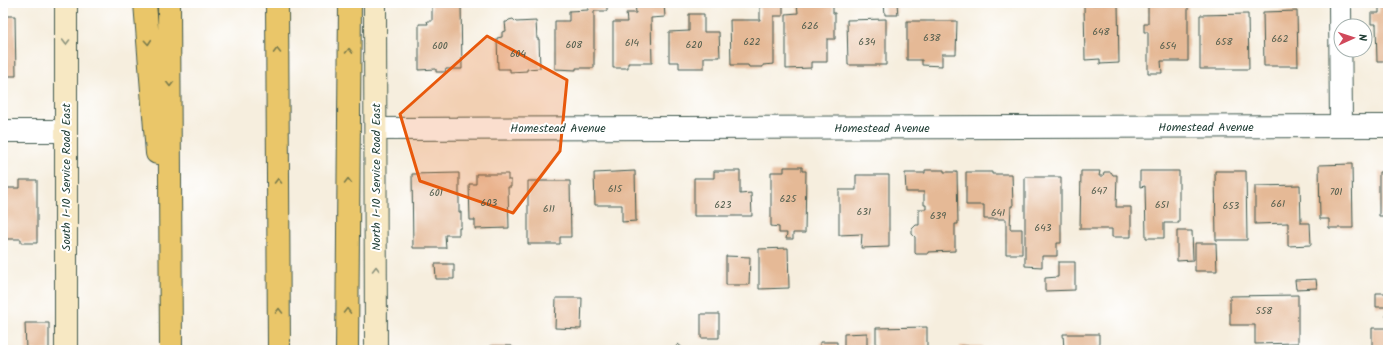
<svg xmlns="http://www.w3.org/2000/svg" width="1391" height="353" font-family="Kalam,sans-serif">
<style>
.building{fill:#e5b996}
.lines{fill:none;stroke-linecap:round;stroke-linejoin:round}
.street-casing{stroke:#3f584e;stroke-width:24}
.secondary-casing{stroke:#3f584e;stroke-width:24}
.highway-casing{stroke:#3f584e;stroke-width:24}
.street{stroke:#fff;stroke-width:22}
.secondary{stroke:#f7e8c3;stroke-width:22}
.highway{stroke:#eac669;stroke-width:22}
.oneway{stroke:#8b927c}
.oneway2{stroke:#7a7b4c}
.marked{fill:#e8590c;fill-opacity:0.2;stroke:#e8590c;stroke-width:3;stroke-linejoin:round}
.labels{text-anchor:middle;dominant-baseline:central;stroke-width:4;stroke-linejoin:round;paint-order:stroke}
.number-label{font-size:10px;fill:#505c4c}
.street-label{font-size:12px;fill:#1f3d34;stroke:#fff}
</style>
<rect width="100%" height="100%" fill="#fff"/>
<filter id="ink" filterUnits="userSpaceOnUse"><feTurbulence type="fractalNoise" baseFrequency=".025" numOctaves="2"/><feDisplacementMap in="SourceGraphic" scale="8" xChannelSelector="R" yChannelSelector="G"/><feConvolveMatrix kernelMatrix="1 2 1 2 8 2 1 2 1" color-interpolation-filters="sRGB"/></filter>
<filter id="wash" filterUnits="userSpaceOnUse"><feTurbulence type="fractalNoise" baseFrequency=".012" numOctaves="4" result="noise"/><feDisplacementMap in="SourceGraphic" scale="16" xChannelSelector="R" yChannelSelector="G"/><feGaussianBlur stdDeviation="0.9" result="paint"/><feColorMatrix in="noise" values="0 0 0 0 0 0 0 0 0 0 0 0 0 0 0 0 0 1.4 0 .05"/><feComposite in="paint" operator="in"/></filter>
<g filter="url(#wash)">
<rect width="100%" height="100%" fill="#f6eede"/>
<g id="blocks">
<path class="building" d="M461,3L462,69H446L445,72H436V69L419,70V24H428L427,21H432V4Z
M588,3H607V11H594V68H576V70L555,69V21H569V11L588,10Z
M635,3H664L665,17L651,18L652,63H628V68H613V22H627L626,13H636Z
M760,3H783V16H774V64L763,65V67H749L748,65H731L730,20H760Z
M797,3H833V13H835V39H827V62H811V68L786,69V14L798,13Z
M884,3H897L898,15H885Z
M1148,3H1188V61H1161L1162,73H1148V32H1144V24H1148Z
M1379,3H1388V61H1377L1376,24H1371V13H1379Z
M1118,4L1119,63L1100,64V59L1085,60L1084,5Z
M1297,11L1298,66H1264L1263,12Z
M689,14H704V32H719L720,57H704V68H679V62H669V32L689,31Z
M1248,14L1249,69H1200V15Z
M3,16H15L16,76H3Z
M513,19L516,22L536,21L537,39H539L540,68L527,69V71L510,72V69H498L497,38L502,37V32L506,31L505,22H507L509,20Z
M886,19V65H848L847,20Z
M907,21H957L956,54H942V66L922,65V60H907Z
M1352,164L1353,228H1329V219H1320L1319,165Z
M784,167H802V171H806L805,233H793V239H786L787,233H779V227L771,226V172H784Z
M925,170H944V172H957L958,224H955V251L928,252V254H916L915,253V237L912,234V229L916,225H919V209H926V205H924V192H906L905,173H925Z
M635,171L636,221L622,222V205H595L594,173Z
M714,171H740V194L751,193L752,216H694V178H714Z
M1081,171H1100L1099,176H1103L1104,172H1111L1113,175H1117L1116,207H1131V237H1112V229H1080Z
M1140,171H1179V223H1164V238H1146L1145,186L1140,187Z
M1215,171H1246L1247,240H1216Z
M966,172H992V174H1012L1013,206H1011L1010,229H1022V254H1006V219H984V205H966Z
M1379,172H1388V235H1386V216H1379Z
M459,173V212H461V228H459V235H445L446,248H413L412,174Z
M476,174H508V180H511V187H508L509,228L475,229V220H470L469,184H476Z
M856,175H889V247L861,248L862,234L839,235V190H856Z
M1025,177H1061V243H1057V256H1042V267L1025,266Z
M20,180H37V243H21V239H3V188H20Z
M528,181H570L571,237H560V244H528Z
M1300,185L1301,223H1310L1311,245L1288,246V223L1255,224V186Z
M1177,231H1192L1193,260L1177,261Z
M1195,243H1216L1217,271H1195Z
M788,248L789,288L759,289V249Z
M726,256L750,257L749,285H726Z
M1058,262H1075V290L1045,291V278L1058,277Z
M435,264H454V279H436Z
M1316,279L1317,288L1296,289L1295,280Z
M1376,293H1388V317H1386V307H1376Z
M1298,295V343L1255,344V325H1230V296Z
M556,298H582L581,329L555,328Z
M701,314H719V338H701Z
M25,323H49V350H26Z
M927,327V350H876V328Z
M1372,328H1388V350H1372Z
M867,333V350H844V334Z
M1063,334H1099V350H1064Z
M820,342H837V350H820Z
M678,344L685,350H596V349L675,348Z
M490,346H512V350H490Z
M960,346H983V350H960Z"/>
</g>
</g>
<g filter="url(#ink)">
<use href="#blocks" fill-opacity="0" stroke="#3f584e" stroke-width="1"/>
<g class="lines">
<g class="street-casing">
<path id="street" d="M1340,3L1341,126
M376,129L1388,126
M3,131H66"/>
</g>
<g class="secondary-casing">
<path id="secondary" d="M375,3L376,350
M66,350V3"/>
</g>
<g class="highway-casing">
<path id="highway" d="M145,3L157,153
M169,3L171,350
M277,3L279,350
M347,350L350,3"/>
</g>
<use href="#street" class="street"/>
<use href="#secondary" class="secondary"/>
<use href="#highway" class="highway"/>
</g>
<defs><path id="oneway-chevron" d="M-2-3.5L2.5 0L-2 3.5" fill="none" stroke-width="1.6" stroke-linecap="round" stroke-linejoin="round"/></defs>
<g class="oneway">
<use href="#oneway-chevron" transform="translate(66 42) rotate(90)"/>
<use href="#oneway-chevron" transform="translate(376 269) rotate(-90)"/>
</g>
<g class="oneway2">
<use href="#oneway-chevron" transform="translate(148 42) rotate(85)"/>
<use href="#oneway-chevron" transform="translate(277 51) rotate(-91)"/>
<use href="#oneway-chevron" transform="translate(349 51) rotate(-89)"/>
<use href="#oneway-chevron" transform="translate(170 84) rotate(90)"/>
<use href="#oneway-chevron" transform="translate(278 181) rotate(-90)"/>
<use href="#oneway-chevron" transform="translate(348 181) rotate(-89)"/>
<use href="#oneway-chevron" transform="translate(279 311) rotate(-90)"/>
<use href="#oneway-chevron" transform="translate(347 311) rotate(-89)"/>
</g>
</g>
<path class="marked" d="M487,36L567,80L560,151L513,213L420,181L400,114Z"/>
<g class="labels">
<g class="number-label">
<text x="810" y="26">626</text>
<text x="1101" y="32">648</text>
<text x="932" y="38">638</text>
<text x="1280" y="39">662</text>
<text x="752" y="42">622</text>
<text x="867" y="42">634</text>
<text x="1224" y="42">658</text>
<text x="632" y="43">614</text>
<text x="574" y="45">608</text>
<text x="694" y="45">620</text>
<text x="440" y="46">600</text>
<text x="1168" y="46">654</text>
<text x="518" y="54">604</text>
<text x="615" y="189">615</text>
<text x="1099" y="191">647</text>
<text x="1336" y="192">701</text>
<text x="436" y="193">601</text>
<text x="788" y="199">625</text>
<text x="489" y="203">603</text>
<text x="1278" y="204">661</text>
<text x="723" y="205">623</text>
<text x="1162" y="205">651</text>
<text x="1231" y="206">653</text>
<text x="549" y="209">611</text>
<text x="864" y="212">631</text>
<text x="998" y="213">641</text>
<text x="938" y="216">639</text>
<text x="1043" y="228">643</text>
<text x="1264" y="311">558</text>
</g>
<g class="street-label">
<text x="1206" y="127">Homestead Avenue</text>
<text x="558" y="128">Homestead Avenue</text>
<text x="882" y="128">Homestead Avenue</text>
<text transform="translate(66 177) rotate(-90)">South I-10 Service Road East</text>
<text transform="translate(376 177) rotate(-90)">North I-10 Service Road East</text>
</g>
</g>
<rect width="1391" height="353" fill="none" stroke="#fff" stroke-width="16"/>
<g transform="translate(1353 38) rotate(87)"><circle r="19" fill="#ffffff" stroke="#a5b1ae"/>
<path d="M0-3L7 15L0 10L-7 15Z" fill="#d1495b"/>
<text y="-6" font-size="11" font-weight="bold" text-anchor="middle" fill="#1f3d34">N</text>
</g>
</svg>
